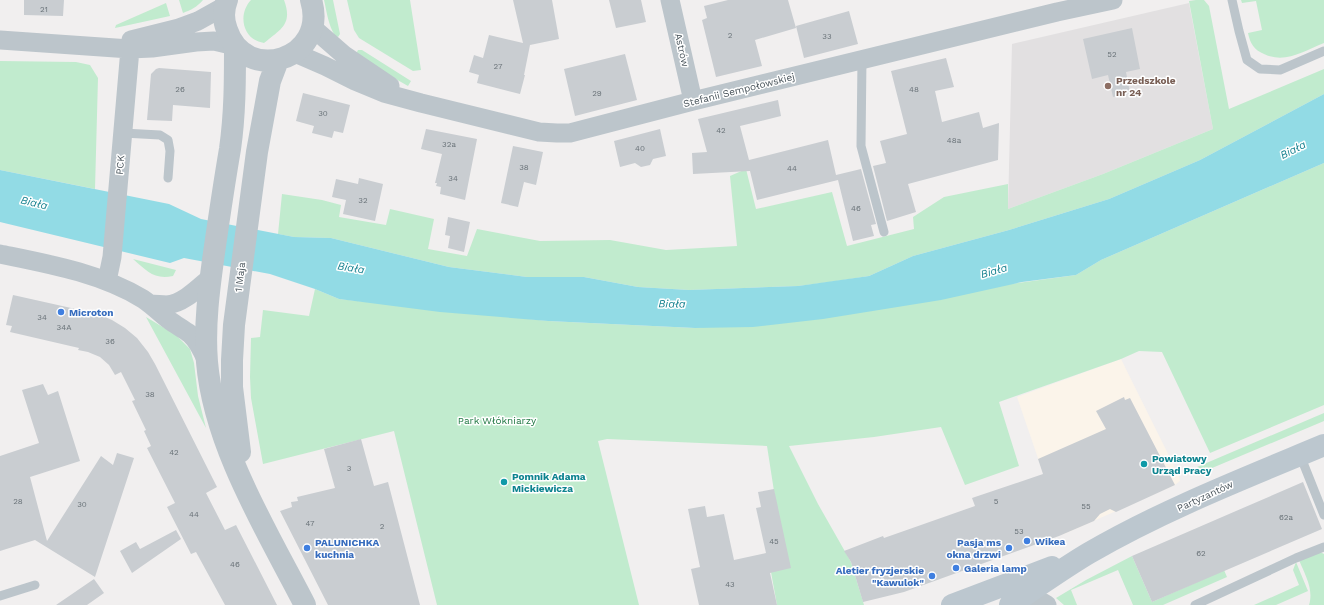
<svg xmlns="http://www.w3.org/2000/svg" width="1324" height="605" font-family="'Work Sans',sans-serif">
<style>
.commercial{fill:#fbf4ea}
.education{fill:#e2e0e1}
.green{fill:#c1ebce}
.water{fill:#92dbe5}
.building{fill:#c9cdd1}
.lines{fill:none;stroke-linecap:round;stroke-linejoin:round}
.service{stroke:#bcc5cb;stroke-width:9}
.minor{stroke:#bcc5cb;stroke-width:19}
.tertiary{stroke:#bcc5cb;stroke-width:22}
.secondary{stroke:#bcc7cf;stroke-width:22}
.education-dot{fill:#8d6e63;stroke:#fff;stroke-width:1.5}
.shop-dot{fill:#3f7fe0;stroke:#fff;stroke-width:1.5}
.culture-dot{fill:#0f9aa8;stroke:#fff;stroke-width:1.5}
.labels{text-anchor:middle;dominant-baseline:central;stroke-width:3;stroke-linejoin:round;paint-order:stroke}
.number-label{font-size:8px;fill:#697278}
.street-label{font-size:10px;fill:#49545b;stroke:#fff}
.education-label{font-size:10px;font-weight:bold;fill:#785e54;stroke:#fff;text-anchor:start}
.shop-label{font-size:10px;font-weight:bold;fill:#366cbe;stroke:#fff;text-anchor:start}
.park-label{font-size:10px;fill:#1f7742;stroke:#fff}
.culture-label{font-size:10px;font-weight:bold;fill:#0d838f;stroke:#fff;text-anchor:start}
.water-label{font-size:11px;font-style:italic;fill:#178290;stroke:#fff}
</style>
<rect width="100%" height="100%" fill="#f1efef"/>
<path class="commercial" d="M1121,359L1179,476L1180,481L1175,485L1064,534L1017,397Z"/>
<path class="education" d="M1189,3L1213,129L1103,174L1008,209L1012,44Z"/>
<path class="green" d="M179,0H203C197,7 191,10 183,13Z
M251,0H284C293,24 281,29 264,43C243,40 237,15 251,0Z
M324,0H333L340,34L338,37L335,36C328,24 327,13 324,0Z
M347,0H410L421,70L413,71L359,38L354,30Z
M1196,0H1204L1209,6L1229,109L1324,69V94L1200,160L1109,199L1009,230L913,256L869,276L830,282L798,286L689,290L638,287L584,277H527L449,267L331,238L294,237L278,234L282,194L322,200L341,205L339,217L386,225L390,209L434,219L428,249L467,256L477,229L540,241L610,240L666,250L737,246L730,176L746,169L756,209L832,192L847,246L914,229L913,217L944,197L1008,184V209L1103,174L1213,129L1189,1Z
M1241,0H1324V43C1304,51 1285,64 1264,54C1254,50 1250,43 1248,33L1262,30L1256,1L1242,3Z
M166,3L170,16L115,28L116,25Z
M358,50H362L411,81L408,86L394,78L356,54Z
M0,61L76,62L90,65L98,78L95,189L0,170Z
M1324,163V405L1210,453L1162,352L1139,351L1121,359L999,402L1019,466L965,485L941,427L874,437L789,446L818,504L851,562L864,605H777L771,572L776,504L767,446L607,439L598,441L639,605H437L394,431L263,464L251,398L250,377L251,338L260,337L263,310L309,316L315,289L339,299L548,321L695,328L1076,275L1101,260Z
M133,259L176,270L173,276C154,280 147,271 133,259Z
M146,317L176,335L190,349L194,363L198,396L206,428Z
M1324,413V421L1205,471L1197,467Z
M1320,552L1324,554V605H1309C1314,589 1305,575 1299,560Z
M1132,556L1152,602L1224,570L1227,577L1163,605H1133L1118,570L1071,590L1077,605H1064L1056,598L1086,580Z
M1296,562L1308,591L1276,605H1254L1299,585L1293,570Z"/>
<path class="water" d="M1324,94V163L1101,260L1076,275L1022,282L941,300L823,319L753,327L695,328L548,321L440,312L339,299L315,289L270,274L184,258L170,263L0,222V170L169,204L201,219L294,237L331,238L449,267L527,277H584L638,287L689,290L798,286L869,276L913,256L1009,230L1109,199L1200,160Z"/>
<path class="building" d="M24,0H64L63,16L24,15Z
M513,0H552L559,39L530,45L524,75H525L520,94L477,83L479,75L469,72L474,55L483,58L489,35L523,43Z
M609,0H641L646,22L616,28Z
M728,0H788L796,28L755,40L762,66L716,77L702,20L707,18L704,6Z
M849,11L858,44L804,58L796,26Z
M1132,28L1140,69L1126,72L1130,93L1113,97L1108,75L1092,79L1083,39Z
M625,54L637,100L575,116L564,69Z
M946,58L954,87L935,91L942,122L979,112L983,128L999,123L998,160L908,184L916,212L887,221L873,166L886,163L880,141L907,134L891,71Z
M159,68L211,72L210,108L173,105L172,121L147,120L151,74L156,69Z
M303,93L350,105L343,133L334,131L332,138L312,133L314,126L296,121Z
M778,100L781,116L740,126L749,160L828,140L836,175L861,169L876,224L871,225L874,236L853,241L838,180L757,200L750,171L693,174L692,153L707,152L698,119Z
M426,129L477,139L465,200L440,194L441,187L436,186L437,183H435L442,154L421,149Z
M660,129L666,156L653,159L650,165L641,167L635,163L620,167L614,141Z
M513,146L543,152L536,185L524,182L518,207L501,203Z
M359,178L383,184L375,221L343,214L346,200L332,197L336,179L358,184Z
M448,217L470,222L464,252L448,248L450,236L445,235Z
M13,295L98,314L112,320L125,328L137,338L148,352L155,364L217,487L206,493L225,530L236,525L277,605H225L196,552L191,554L167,507L175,503L147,448L151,446L144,431L146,430L132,401L135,400L121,372L115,375L109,365L100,357L88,352L78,350L79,348L10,332L12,326L6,325Z
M43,384L48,395L58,391L80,461L30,477L47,541L101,456L113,465L117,453L134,458L95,577L35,540L0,551V456L39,443L22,390Z
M1124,397L1125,400L1130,398L1175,485L1116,512L1110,509L1100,514L1094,521L1059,536L904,592L863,602L851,562L844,551L883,536L884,538L975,506L972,498L1043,474L1038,459L1106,429L1096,411Z
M361,439L374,486L388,482L420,605H328L280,511L292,507L291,502L298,501L297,497L335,488L324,449Z
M1303,482L1322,529L1152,602L1132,556Z
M774,489L791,568L770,573L777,605H699L691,569L700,567L688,509L705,506L707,517L724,514L734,560L766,553L756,508L761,507L758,492Z
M176,530L181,539L132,573L120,551L136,542L140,549Z
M94,579L104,593L87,605H56Z"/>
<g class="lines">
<path class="service" d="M1232,0L1239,31L1247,60L1260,69L1280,70L1324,51
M862,59L861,146L884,232
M123,133L160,135L168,140L170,151L168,178
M1300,455L1324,515
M0,596L35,585
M1195,605L1296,558L1324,547"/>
<path class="minor" d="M670,0L693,101
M313,28L344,55L390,86
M0,40L130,49L152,48L196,42L214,41L235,46
M131,40L179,28L198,21L225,6
M295,53L325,66L355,81L384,93L421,103L539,132L557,133H570L693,101L1057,12L1113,0
M0,254C49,264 100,273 143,299C152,305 160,313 169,320C176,325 183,329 190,334C198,341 203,352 207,362
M107,281L112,257L130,49
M150,304C156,304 161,305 167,305C184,303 198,288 210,278
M1021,598L1042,602L1047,605"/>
<path class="tertiary" d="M227,0C223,10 223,20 227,30C245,85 329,60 311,0
M235,46C235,81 235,114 230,149C224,184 219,218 214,253C209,289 204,326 207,362C214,446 267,531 305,605
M240,452L232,387V360L234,325L257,152L270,81L278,60"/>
<path class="secondary" d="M952,605L1052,567
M1010,605C1036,588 1062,569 1089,553C1163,510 1245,478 1324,445"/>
</g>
<circle class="education-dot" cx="1108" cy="86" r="4"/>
<g class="shop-dot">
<circle cx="61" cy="312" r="4"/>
<circle cx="1027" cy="541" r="4"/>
<circle cx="307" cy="548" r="4"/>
<circle cx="1009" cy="548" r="4"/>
<circle cx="956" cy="568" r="4"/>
<circle cx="932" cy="576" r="4"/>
</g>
<g class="culture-dot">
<circle cx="1144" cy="464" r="4"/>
<circle cx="504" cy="482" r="4"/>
</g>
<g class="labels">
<g class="number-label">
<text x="44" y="9">21</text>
<text x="730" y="35">2</text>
<text x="827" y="36">33</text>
<text x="1112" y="54">52</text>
<text x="498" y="66">27</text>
<text x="180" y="89">26</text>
<text x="914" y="89">48</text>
<text x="597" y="93">29</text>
<text x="323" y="113">30</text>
<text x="721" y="130">42</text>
<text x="954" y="140">48a</text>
<text x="449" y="144">32a</text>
<text x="640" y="148">40</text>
<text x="524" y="167">38</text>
<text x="792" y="168">44</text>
<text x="453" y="178">34</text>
<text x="363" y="200">32</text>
<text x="856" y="208">46</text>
<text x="42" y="317">34</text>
<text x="64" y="327">34A</text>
<text x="110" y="341">36</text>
<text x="150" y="394">38</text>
<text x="174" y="452">42</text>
<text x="349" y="468">3</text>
<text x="18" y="501">28</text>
<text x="996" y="501">5</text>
<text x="82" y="504">30</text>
<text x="1086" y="506">55</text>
<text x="194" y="514">44</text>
<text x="1286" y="517">62a</text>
<text x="310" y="523">47</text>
<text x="382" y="526">2</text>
<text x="1019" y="531">53</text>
<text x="774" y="541">45</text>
<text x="1201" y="553">62</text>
<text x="235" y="564">46</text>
<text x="730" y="584">43</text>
</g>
<g class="street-label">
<text transform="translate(682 50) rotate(77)">Astrów</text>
<text transform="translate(739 90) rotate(-14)">Stefanii Sempołowskiej</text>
<text transform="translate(120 165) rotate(-85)">PCK</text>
<text transform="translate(240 277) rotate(-83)">1 Maja</text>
<text transform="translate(1205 496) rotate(-25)">Partyzantów</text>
</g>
<g class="education-label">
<text x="1116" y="80">Przedszkole<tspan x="1116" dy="12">nr 24</tspan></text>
</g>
<g class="shop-label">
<text x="69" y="312">Microton</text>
<text x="1035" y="541">Wikea</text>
<text x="315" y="542">PALUNICHKA<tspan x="315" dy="12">kuchnia</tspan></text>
<text x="1001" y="542" text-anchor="end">Pasja ms<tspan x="1001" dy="12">okna drzwi</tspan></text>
<text x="964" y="568">Galeria lamp</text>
<text x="924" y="570" text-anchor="end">Aletier fryzjerskie<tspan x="924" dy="12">"Kawulok"</tspan></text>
</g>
<g class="park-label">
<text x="497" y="420">Park Włókniarzy</text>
</g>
<g class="culture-label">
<text x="1152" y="458">Powiatowy<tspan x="1152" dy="12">Urząd Pracy</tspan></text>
<text x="512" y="476">Pomnik Adama<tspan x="512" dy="12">Mickiewicza</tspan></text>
</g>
<g class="water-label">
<text transform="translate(1293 150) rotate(-27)">Biała</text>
<text transform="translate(34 203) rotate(13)">Biała</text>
<text transform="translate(351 268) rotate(9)">Biała</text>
<text transform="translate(994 271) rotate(-16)">Biała</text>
<text transform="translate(672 304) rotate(1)">Biała</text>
</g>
</g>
</svg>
